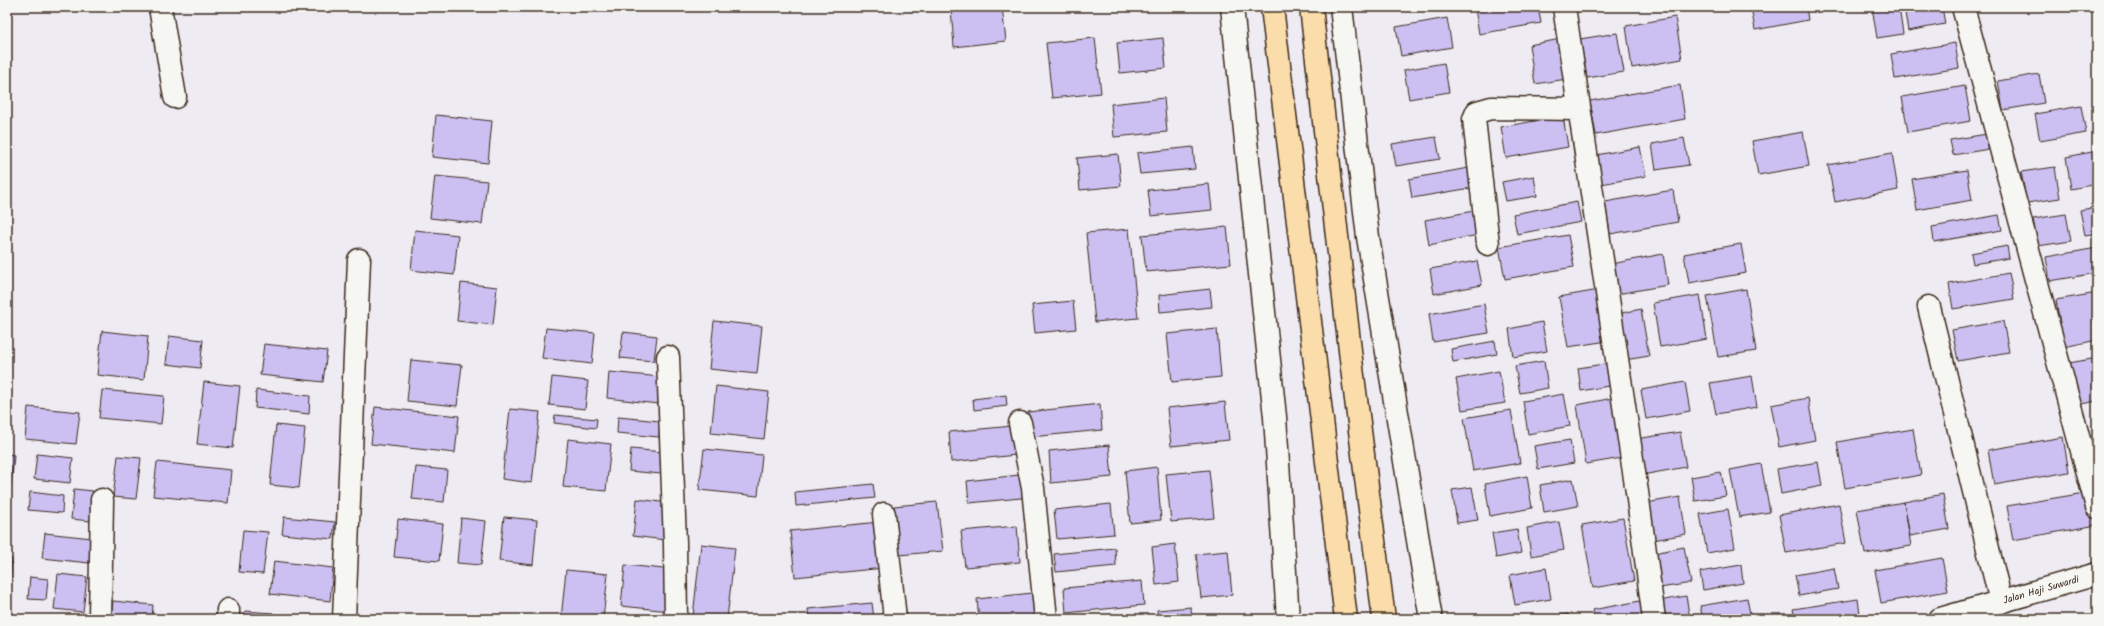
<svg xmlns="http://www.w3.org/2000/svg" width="2104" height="626" font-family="Kalam,sans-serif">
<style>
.building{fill:#ccc0f2;stroke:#3b2a1e}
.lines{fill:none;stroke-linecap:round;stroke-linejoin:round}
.minor-casing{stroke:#3b2a1e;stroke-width:25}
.major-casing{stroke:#3b2a1e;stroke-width:25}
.minor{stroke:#f6f6f2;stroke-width:22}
.major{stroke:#faddab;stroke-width:22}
.labels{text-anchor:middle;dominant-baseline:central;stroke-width:3;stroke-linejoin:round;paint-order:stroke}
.street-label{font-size:10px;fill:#3b2a1e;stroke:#f6f6f2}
</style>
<rect width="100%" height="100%" fill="#eeebf2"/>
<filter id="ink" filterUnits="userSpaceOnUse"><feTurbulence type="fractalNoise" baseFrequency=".025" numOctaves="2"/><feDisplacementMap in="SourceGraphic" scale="8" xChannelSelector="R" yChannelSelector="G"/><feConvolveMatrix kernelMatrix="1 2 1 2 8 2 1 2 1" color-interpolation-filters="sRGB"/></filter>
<g filter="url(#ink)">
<path class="building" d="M1002,7L1006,41L954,47L951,8Z
M1538,7L1541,23L1479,34L1475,8Z
M1751,7H1806L1808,20L1755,30Z
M1872,7H1899L1903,34L1877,38Z
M1904,7H1942L1945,24L1908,31Z
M1675,17L1682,59L1632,68L1626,26Z
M1447,18L1452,47L1401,56L1396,27Z
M1617,33L1624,72L1587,78L1580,39Z
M1095,38L1101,93L1052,98L1046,43Z
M1163,38L1166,68L1120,73L1117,43Z
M1566,38L1573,78L1535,84L1529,45Z
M1955,43L1959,68L1895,79L1891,54Z
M1444,63L1449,92L1409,99L1404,70Z
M2039,74L2044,103L2003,110L1998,81Z
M1680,85L1685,119L1596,135L1590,101Z
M1965,86L1971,121L1908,132L1902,97Z
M1164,98L1167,132L1114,137L1111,104Z
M2081,106L2086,133L2040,141L2035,114Z
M436,115L492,121L488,163L432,157Z
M1563,116L1568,147L1506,158L1501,127Z
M1803,132L1809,166L1758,175L1752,141Z
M1987,134L1989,149L1953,155L1950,140Z
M1436,137L1440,159L1396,166L1392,144Z
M1684,138L1689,165L1656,170L1652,144Z
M1193,147L1195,169L1140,174L1137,153Z
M1640,147L1646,176L1601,184L1596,155Z
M2097,151V184L2071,189L2066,157Z
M1892,153L1898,190L1835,202L1828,165Z
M1118,154L1121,186L1080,190L1077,158Z
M2055,167L2060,198L2027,203L2021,172Z
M1468,168L1471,188L1412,198L1409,179Z
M1967,170L1972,200L1917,210L1912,179Z
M435,176L487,181L482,224L430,218Z
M1534,176L1537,196L1506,201L1502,182Z
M1209,184L1212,210L1151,216L1148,190Z
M1673,190L1678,222L1610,234L1605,202Z
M1577,202L1581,222L1517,234L1513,214Z
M2097,207V233L2085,235L2080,210Z
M1474,211L1478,235L1429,245L1425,220Z
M2066,214L2071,241L2038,246L2033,219Z
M1999,215L2002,230L1934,242L1932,227Z
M1227,227L1231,264L1146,272L1142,235Z
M1129,229L1138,318L1095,322L1086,233Z
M415,230L458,235L454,275L411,270Z
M1568,235L1574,267L1505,279L1499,247Z
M1741,244L1746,273L1689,283L1684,254Z
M2007,246L2009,258L1973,264L1971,253Z
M2097,248V273L2050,281L2046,257Z
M1663,254L1668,285L1617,294L1611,264Z
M1477,261L1482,285L1434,294L1430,269Z
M2009,273L2014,299L1953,309L1949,284Z
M461,283L497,287L493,325L457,321Z
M1210,289L1212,307L1160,312L1159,295Z
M1746,289L1756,351L1718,357L1707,296Z
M1599,290L1608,341L1568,347L1559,297Z
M2097,293V340L2064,347L2056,300Z
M1700,295L1707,339L1660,347L1653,303Z
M1073,301L1076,329L1035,333L1032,305Z
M1484,304L1489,333L1433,342L1429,314Z
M1641,309L1649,356L1625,360L1617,314Z
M714,321L762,326L757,374L709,369Z
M2003,321L2009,352L1958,361L1952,330Z
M1542,322L1547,351L1513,357L1509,329Z
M546,328L595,333L592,364L542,358Z
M1217,329L1221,377L1172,382L1167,334Z
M102,331L148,336L144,380L97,375Z
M623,332L657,336L654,361L620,358Z
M169,336L203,340L200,368L166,364Z
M1495,341L1497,354L1453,362L1451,349Z
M264,344L327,351L323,382L260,375Z
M2097,358V401L2076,405L2069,363Z
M411,360L462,365L457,406L407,401Z
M1544,361L1548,388L1520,393L1515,366Z
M1610,363L1614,385L1581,391L1578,368Z
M1499,371L1505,403L1462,410L1456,379Z
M609,372L661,377L658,404L607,398Z
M1752,376L1757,407L1716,414L1710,383Z
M552,377L588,381L585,409L549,405Z
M204,382L240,386L233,448L197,444Z
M1685,382L1690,411L1646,419L1641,390Z
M716,386L769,392L764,439L711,433Z
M102,390L164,396L161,424L99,418Z
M256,390L310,396L309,414L255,408Z
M1564,394L1570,426L1528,434L1523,401Z
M1006,395L1007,406L974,410L973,399Z
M1618,397L1628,457L1586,464L1577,405Z
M1808,398L1815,440L1779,447L1771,405Z
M1225,402L1229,440L1171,446L1167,408Z
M1100,404L1102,430L1031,437L1028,412Z
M28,407L80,412L76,444L25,439Z
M375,407L459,416L455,453L371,444Z
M510,409L540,412L532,483L502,479Z
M1511,410L1520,463L1473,471L1464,418Z
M555,415L597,419L596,428L554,423Z
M618,417L660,421L659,437L617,433Z
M276,425L305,428L299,488L270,485Z
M1013,426L1016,455L951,462L949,432Z
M1913,429L1921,475L1845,488L1837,442Z
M1680,432L1686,467L1642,475L1636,439Z
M2063,437L2069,472L1994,485L1988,450Z
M568,439L611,444L606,491L563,487Z
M1570,440L1574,463L1538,469L1534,446Z
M1109,445L1112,477L1051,483L1049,451Z
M631,449L663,452L661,474L629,471Z
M704,449L762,455L758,496L699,490Z
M7,454L14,455L11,487H7Z
M37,454L73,458L70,483L34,479Z
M118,456L141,458L136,499L113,497Z
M157,462L231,470L228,503L153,496Z
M1818,462L1822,486L1781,494L1777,469Z
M1761,464L1770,512L1739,517L1730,470Z
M416,467L447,470L444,502L412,499Z
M1157,467L1161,520L1130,523L1125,471Z
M1209,470L1214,518L1171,522L1166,474Z
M1721,472L1726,496L1695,501L1691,477Z
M1028,474L1031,497L969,503L967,481Z
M1527,476L1532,508L1490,516L1485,484Z
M1573,479L1578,506L1544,512L1540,485Z
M873,484L875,498L796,506L795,492Z
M1472,487L1478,520L1457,523L1452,490Z
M74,489L93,491L90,521L71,519Z
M30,492L63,496L62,513L28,510Z
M2091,492L2097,525L2013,540L2007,506Z
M1943,494L1949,529L1910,536L1904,502Z
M1680,497L1686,534L1648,541L1641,504Z
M637,499L669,503L665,540L633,536Z
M937,502L943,551L899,555L894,506Z
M1904,502L1911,546L1865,554L1857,510Z
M7,503H11L8,533H7Z
M1111,504L1114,534L1057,539L1054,510Z
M1839,504L1846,543L1786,553L1779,515Z
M1728,509L1735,548L1707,553L1700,514Z
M284,517L335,522L333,539L282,534Z
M504,517L537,520L533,565L499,561Z
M461,518L486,521L481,565L457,563Z
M1623,518L1634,581L1593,588L1582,525Z
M398,519L443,524L439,561L394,557Z
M879,522L884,568L795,577L790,531Z
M1559,522L1564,550L1531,556L1527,528Z
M1017,526L1020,562L965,567L961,531Z
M1517,529L1521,553L1496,558L1492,533Z
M243,530L268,532L263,574L239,572Z
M45,533L92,538L89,563L42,558Z
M701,544L735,548L727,619L693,616Z
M1175,544L1179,582L1156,585L1152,547Z
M1684,547L1691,583L1654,589L1649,554Z
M1115,548L1116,566L1056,572L1054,554Z
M1228,551L1232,595L1201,598L1196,554Z
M7,558L12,559L10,584L7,583Z
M1942,558L1948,591L1881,603L1875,570Z
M274,561L333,568L330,601L270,594Z
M625,565L674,570L670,611L621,606Z
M1741,565L1743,583L1703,590L1700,572Z
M1546,568L1551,599L1515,605L1510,575Z
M1834,568L1838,589L1799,596L1795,575Z
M566,570L608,574L603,619H561Z
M58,574L87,577L83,612L54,609Z
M30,577L48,579L46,600L28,599Z
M1142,581L1144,605L1066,613L1064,588Z
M1041,592L1044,619H979L977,599Z
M1686,596L1690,619H1657L1654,602Z
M1747,598L1751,619H1703L1700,606Z
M1858,599L1860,615L1839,619H1795L1793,609Z
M113,601L153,605L152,619H111Z
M1640,601L1643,619H1594L1592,610Z
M872,603L874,619H809L808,609Z
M1191,607L1192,619H1158L1157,610Z
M245,611L273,613L272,619H244Z
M1568,614L1569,619H1537Z
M24,616L55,619H24Z"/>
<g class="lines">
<g class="minor-casing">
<path id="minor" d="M160,7L175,97
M1232,7L1275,417L1288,619
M1341,7L1368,237L1431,619
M1564,7L1637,492L1654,619
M1963,7L2097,507
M1488,244L1474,119L1477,112L1491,108L1579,109
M1929,307L2001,602
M668,357L675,543L676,619
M1020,423L1033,488L1046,619
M884,514L895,619
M228,610V619
M100,619L102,500
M344,619L359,260
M1940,619L2097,574"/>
</g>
<g class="major-casing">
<path id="major" d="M1272,7L1346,619
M1311,7L1352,368L1384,619"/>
</g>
<use href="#minor" class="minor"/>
<use href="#major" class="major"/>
</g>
</g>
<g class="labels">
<g class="street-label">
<text transform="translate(2041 590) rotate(-16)">Jalan Haji Suwardi</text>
</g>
</g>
<rect width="2104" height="626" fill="none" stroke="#f6f6f2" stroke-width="24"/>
<rect x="12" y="12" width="2080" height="602" fill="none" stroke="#3b2a1e" stroke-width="1.5" filter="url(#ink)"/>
</svg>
